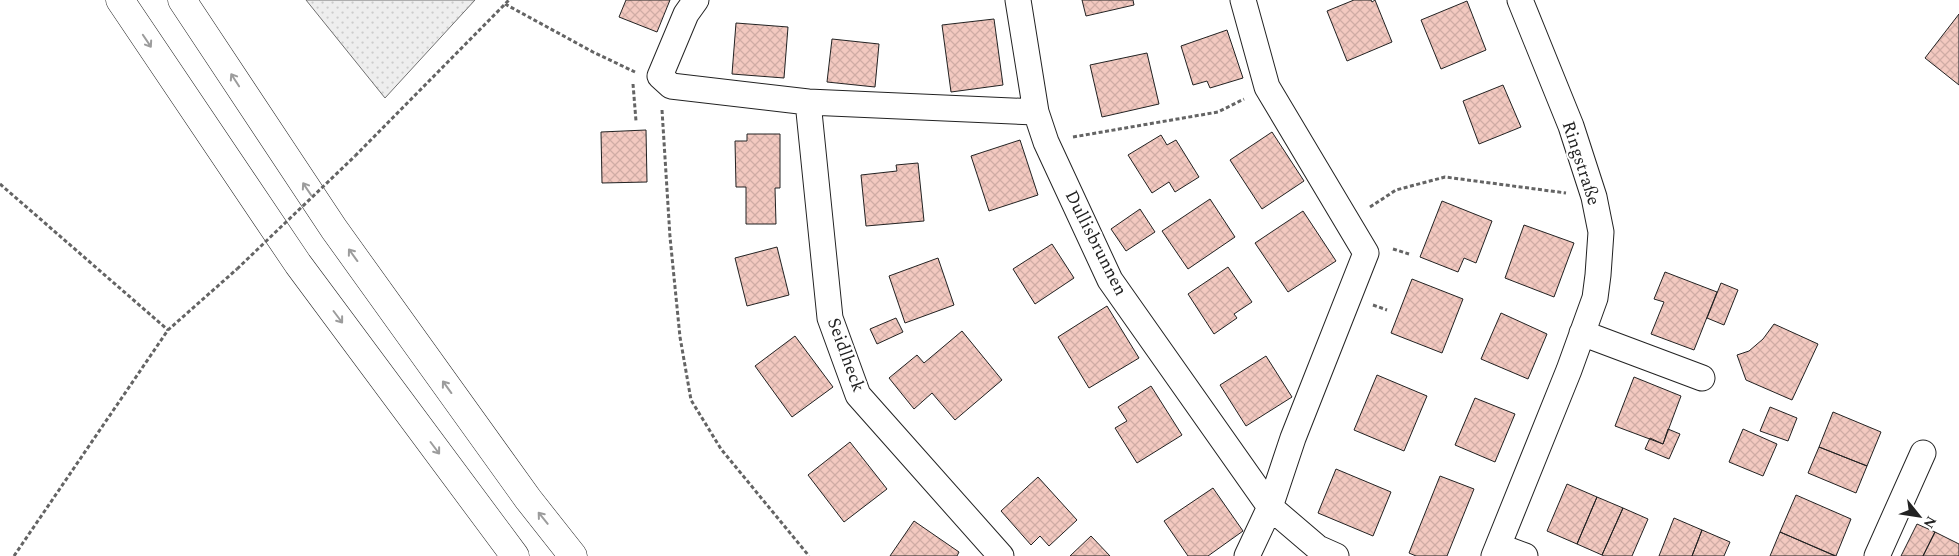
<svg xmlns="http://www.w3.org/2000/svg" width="1959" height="556" font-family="Spectral,serif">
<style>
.park{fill:url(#park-dots);stroke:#6f6f6f}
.building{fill:url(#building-cross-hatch);stroke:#222}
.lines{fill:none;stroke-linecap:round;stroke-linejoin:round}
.street-casing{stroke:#222;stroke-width:27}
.highway-casing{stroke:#222;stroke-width:29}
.path{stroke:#646464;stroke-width:3;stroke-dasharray:4 2.5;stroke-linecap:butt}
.street{stroke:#fff;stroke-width:25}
.highway{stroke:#fff;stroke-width:28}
.path-bridge{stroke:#646464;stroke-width:3;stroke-dasharray:4 2.5;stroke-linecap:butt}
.oneway{stroke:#9c9c9c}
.labels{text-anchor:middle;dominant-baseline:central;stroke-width:4;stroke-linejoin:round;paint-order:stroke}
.street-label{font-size:18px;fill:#222;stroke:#fff}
</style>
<defs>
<pattern id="park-dots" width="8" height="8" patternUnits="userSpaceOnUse" patternTransform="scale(1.25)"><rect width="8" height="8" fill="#eee"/><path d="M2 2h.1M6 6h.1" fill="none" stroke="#ccc" stroke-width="1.8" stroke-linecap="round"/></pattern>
<pattern id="building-cross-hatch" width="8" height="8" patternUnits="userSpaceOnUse" patternTransform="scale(1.25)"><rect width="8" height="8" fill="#f3c9c0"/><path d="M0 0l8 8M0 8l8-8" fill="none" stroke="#d0aca5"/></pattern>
</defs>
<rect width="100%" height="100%" fill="#fff"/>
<path class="park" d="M306,0H475L385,98Z"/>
<path class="building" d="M626,0H670L657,32L619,17Z
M1082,0H1133L1134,5L1086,16Z
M1354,0H1371L1372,2L1375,0L1392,42L1347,61L1327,11Z
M1467,1L1486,50L1441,69L1421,20Z
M1959,14V85L1925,58Z
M994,19L1003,85L951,92L942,25Z
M736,23L788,27L784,78L732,74Z
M1227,30L1243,78L1210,88L1207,81L1193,85L1181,46Z
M832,39L879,44L875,87L827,82Z
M1147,53L1159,104L1102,117L1090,65Z
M1503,85L1521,127L1479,144L1463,101Z
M646,130L647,182L602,183L601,132Z
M1272,132L1304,181L1262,209L1230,160Z
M747,134H780V188H775L776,224H746V187H736L735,141H747Z
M1161,135L1167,145L1176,140L1199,177L1175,192L1169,182L1152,193L1128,155Z
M1020,140L1038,195L989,211L971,156Z
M918,163L924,221L866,226L861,175L897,171L896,165Z
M1210,199L1235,237L1188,269L1162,231Z
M1442,201L1492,221L1476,263L1464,258L1458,272L1420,257Z
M1140,209L1155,232L1126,251L1111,229Z
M1303,211L1336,261L1288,292L1255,243Z
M1524,225L1574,243L1554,297L1505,278Z
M1052,244L1074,278L1035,304L1013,269Z
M777,247L789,295L747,306L735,258Z
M938,258L954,305L905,323L889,276Z
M1228,267L1252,302L1234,314L1237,318L1214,334L1188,294Z
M1665,272L1717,292L1694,350L1651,334L1664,302L1654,299Z
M1412,279L1463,299L1442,353L1391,333Z
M1721,283L1738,290L1724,325L1707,318Z
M1107,306L1139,358L1089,388L1058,337Z
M1501,313L1547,334L1528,379L1481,359Z
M896,318L903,332L877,344L870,329Z
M1774,324L1818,344L1792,400L1746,380L1737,355L1749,351L1763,339Z
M962,331L1002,380L955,420L932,393L914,409L889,378L917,355L924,363Z
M795,336L833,387L792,417L755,366Z
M1266,356L1292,397L1246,426L1220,385Z
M1377,375L1427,396L1404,451L1354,430Z
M1634,377L1681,396L1663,444L1615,426Z
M1151,386L1182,435L1137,463L1115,428L1127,421L1118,407Z
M1475,398L1515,414L1495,462L1455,445Z
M1770,407L1797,418L1788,441L1760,431Z
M1833,412L1881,432L1867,466L1819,447Z
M1668,429L1680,434L1669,459L1645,449L1650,438L1663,444Z
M1743,429L1777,444L1763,476L1729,462Z
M850,442L887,489L844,522L808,475Z
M1819,447L1867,466L1856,493L1808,473Z
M1336,469L1391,492L1373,536L1318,513Z
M1440,476L1474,489L1447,556H1416L1409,553Z
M1038,477L1077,520L1049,546L1040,536L1031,545L1001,511Z
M1567,484L1597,497L1577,544L1547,531Z
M1213,488L1243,531L1208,556H1188L1164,521Z
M1796,495L1851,519L1836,556L1780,532Z
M1597,497L1623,508L1602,555L1577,544Z
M1623,508L1648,519L1632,556H1604L1602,555Z
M1674,518L1702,530L1692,556H1659Z
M914,521L959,552L957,556H890Z
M1917,524L1935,532L1923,556H1901Z
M1702,530L1730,542L1724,556H1692Z
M1780,532L1835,556H1770Z
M1935,532L1959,544V556H1923Z
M1091,536L1110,556H1070Z"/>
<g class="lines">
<g class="street-casing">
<path id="street" d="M696,0L686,14L660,76L671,86L808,102L830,318L858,395L1001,556
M1018,0L1036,112L1046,142L1110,280L1270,507L1318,548L1336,556
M1243,0L1267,87L1366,253L1293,438L1270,507L1247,556
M808,102L1036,112
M1582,333L1702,378
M1498,546L1525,556
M1494,556L1569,370L1595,298L1598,275L1601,232L1594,197L1571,126L1520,0
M1877,556L1923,453"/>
</g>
<g class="highway-casing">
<path id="highway" d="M120,0L298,264L515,556
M182,0L334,229L528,499L573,556"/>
</g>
<path class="path" d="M505,4L593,52L635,72
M633,84L636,121
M662,110L670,237L680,337L691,400L721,449L809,556
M1073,137L1218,112L1244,99
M355,156L509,0
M0,184L168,330
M1370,207L1396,190L1445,177L1566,193
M1393,249L1409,254
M1373,305L1387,310
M14,556L168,330L237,269"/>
<use href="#street" class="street"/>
<use href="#highway" class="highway"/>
<path class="path-bridge" d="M237,269L355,156"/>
</g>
<defs><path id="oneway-shaft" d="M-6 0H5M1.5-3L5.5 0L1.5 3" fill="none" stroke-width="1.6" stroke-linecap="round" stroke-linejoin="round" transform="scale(1.25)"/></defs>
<g class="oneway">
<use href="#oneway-shaft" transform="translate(147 41) rotate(56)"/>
<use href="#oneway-shaft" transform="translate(235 80) rotate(-123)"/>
<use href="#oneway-shaft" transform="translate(307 189) rotate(-124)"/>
<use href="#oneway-shaft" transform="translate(353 255) rotate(-126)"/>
<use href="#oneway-shaft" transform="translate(338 317) rotate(53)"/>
<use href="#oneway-shaft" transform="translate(447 387) rotate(-126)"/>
<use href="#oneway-shaft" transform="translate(435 448) rotate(53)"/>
<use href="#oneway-shaft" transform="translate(543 518) rotate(-129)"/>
</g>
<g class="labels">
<g class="street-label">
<text transform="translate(1581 163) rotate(72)">Ringstraße</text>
<text transform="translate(1096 243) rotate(63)">Dullisbrunnen</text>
<text transform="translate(846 355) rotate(70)">Seidlheck</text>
</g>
</g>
<g transform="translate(1919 516) rotate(120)" stroke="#ffffff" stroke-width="4" paint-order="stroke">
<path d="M0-4L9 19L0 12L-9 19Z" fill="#222222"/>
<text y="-8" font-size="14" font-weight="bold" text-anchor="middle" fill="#222222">N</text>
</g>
</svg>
